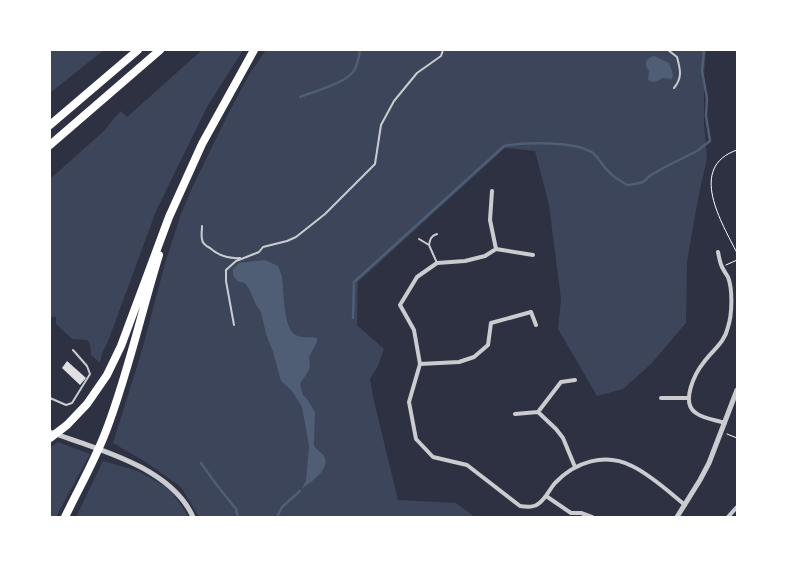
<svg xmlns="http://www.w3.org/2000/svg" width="787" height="567" font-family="'Space Grotesk',sans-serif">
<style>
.green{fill:#3c4559}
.water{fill:#4f5d75}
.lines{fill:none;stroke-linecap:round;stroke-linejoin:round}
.stream{stroke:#4f5d75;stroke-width:2.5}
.building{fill:#e0e0e3}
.path{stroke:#fff;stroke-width:1}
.service{stroke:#caccd0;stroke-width:2}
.minor{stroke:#caccd0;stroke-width:4}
.tertiary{stroke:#caccd0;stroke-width:5}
.motorway{stroke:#fff;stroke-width:8}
</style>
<rect width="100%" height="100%" fill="#2d3142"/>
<path class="green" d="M50,50H104L50,93Z
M202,50H243L207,107L156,211L109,339L102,354L100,363L91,355L90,344L87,340L72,339L56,324V317H50V179L105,130L115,117L121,111L127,117Z
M266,50H706L704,76V123L707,158L698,199L687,262L686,323L651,364L623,389L597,396L558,329L561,299L549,205L535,151L505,148L358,282L357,325L384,349L378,366L370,379L374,401L398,500L456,503L475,517H199L181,487L144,461L113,443L142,350L166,260L181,214L192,188L229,112L250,73Z
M58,442L90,454L56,517H50V448Z
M103,461L138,471L170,489L189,517H76Z"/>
<path class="water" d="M654,56L669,63L672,71L673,77L671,79L662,78C658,82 653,83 648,80L649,71C643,64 646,58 654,56Z
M265,260L278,266C280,270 281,274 282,277C284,291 283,325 294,334C301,339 310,336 317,338V342L309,357L310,366L309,370L300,384L303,395L307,399L315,412L314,446C317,451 324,453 325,458C329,471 310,483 301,489L306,481L309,446L302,407L292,391L281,381L273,352L266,334L261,312L256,305L249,289L245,283L237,281L233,275V269L239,263Z"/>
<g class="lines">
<path class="stream" d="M300,97C315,91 348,83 355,69C358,63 359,56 360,50
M353,318L354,282L504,146C524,142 576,141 593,153C599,158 602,165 608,171C613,177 621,181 627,185L635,184L643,182L651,175L665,167L697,151L710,141L706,116L707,98L702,71L704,50
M201,463L216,484L236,509L238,517
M277,517L282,507L300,491"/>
</g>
<path class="building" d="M67,361L86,378L80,385L62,368Z"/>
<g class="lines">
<path class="path" d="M737,150C687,167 722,223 737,253
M726,265L737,260
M727,434L737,438"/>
<path class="service" d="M668,50L677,57C680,69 683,77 674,88
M202,226C202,231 201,235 202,239C202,243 206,246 210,248C219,256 228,259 240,258
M419,239L429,245L437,263
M429,245C430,239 431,236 437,234
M234,325L226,281V270L236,261L254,254L259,252L263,247L287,241L296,237L325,214L375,164L381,125L394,101L417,73L441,56L443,50
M50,398L66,405L72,403L90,374L87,366L73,350"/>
<path class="minor" d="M492,191L490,220L496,249
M718,252C719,257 720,263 722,267C724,271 726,274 728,277C733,290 732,315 728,327C725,342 713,350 704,362C695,373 680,403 696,413C704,419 716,420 725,423
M533,255L496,249L485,256L465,261L437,263L417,277L400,305L414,330L420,364L409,402L416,439L433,457L467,465L520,506C526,507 533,508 538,504C545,500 549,490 555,483C575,462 605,452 632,466C651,475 669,492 685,505
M420,364L459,362L474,357L488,345L491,323L531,312L536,325
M575,380L561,382L538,412L556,429L563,438L575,467
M661,398H688
M515,414L538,412
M546,496L571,513H581L592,517
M728,517L737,507"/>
<path class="tertiary" d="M50,432C97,449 171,467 193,517
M677,517L700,480L709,463L737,390"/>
<path class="motorway" d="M50,125L138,50
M50,145L160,50
M50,438L67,425L87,404L107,375L121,346L169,217L202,144L254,50
M65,517C79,488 95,460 106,431C128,374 141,313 159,255"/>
</g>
<rect width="787" height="567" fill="none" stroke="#ffffff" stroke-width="102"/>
</svg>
